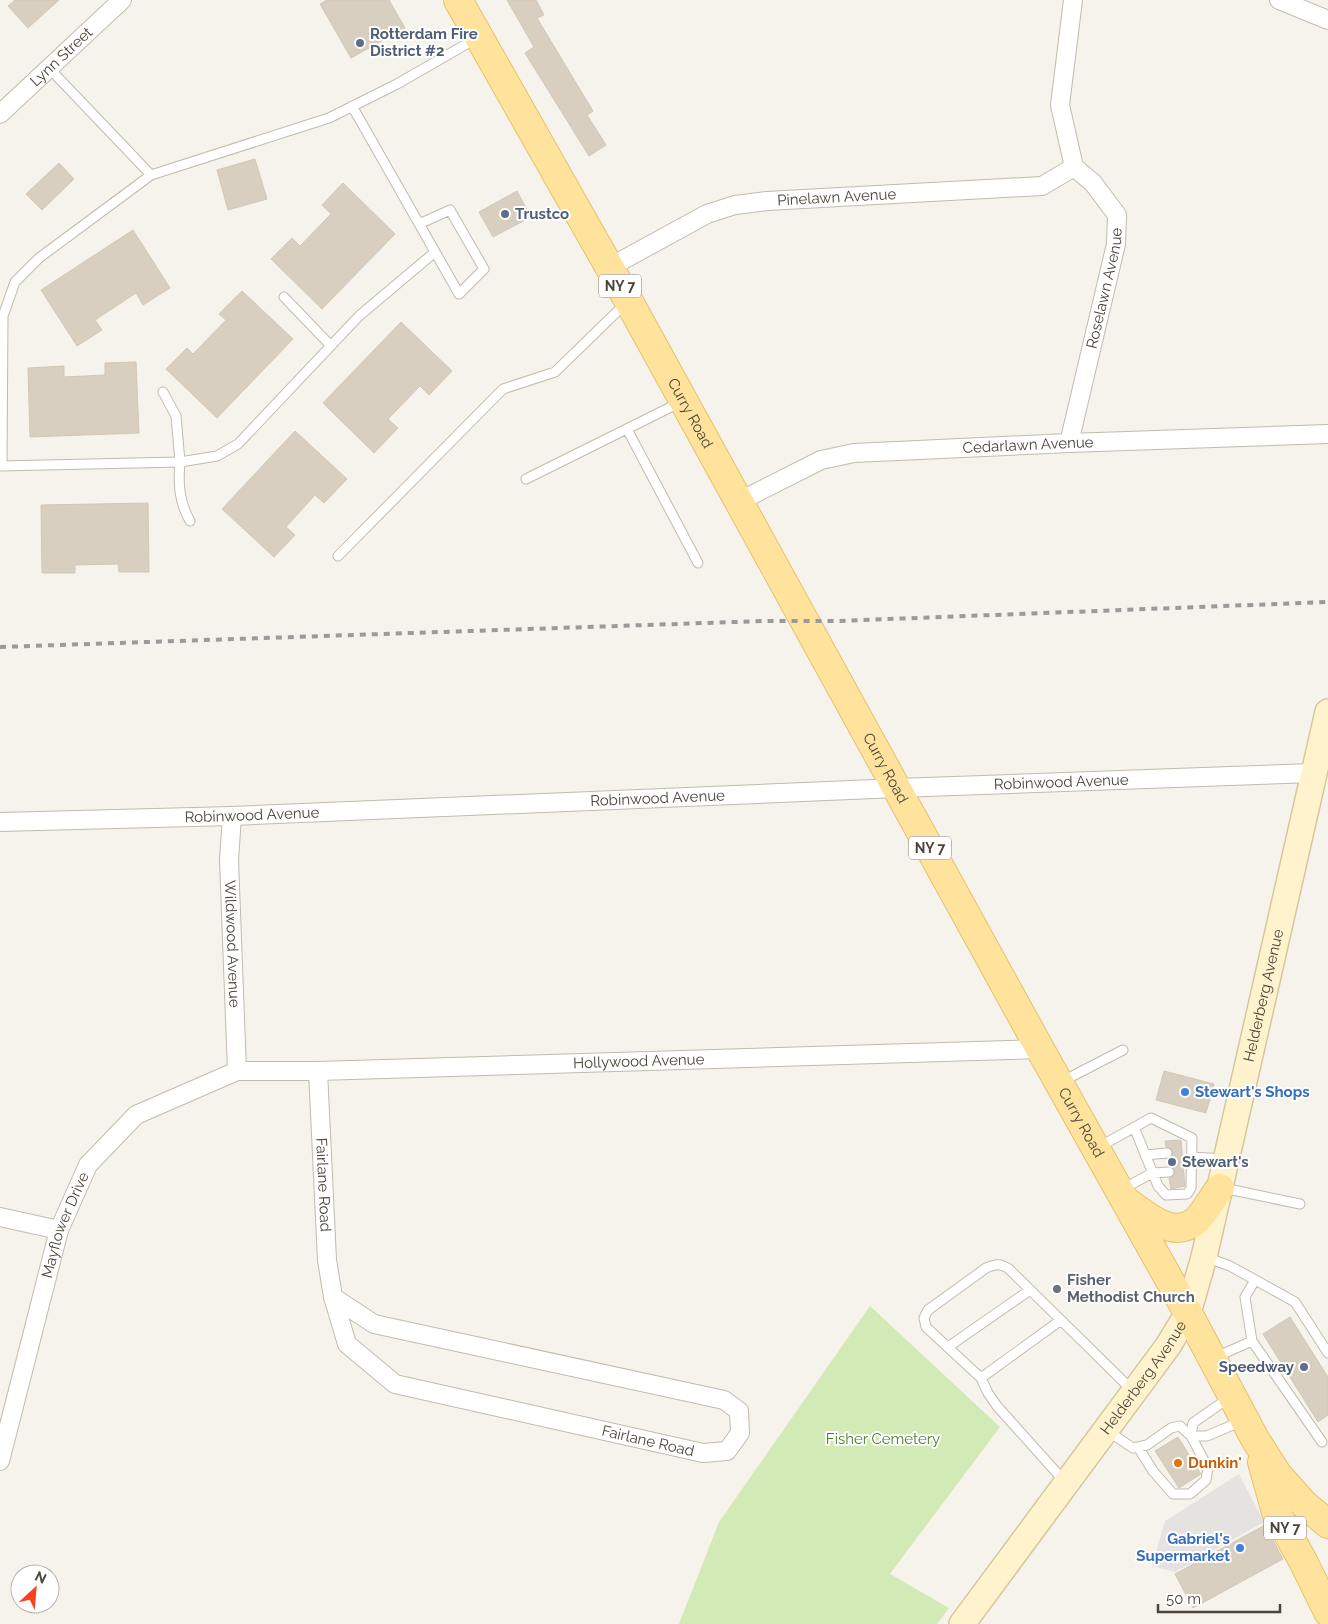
<svg xmlns="http://www.w3.org/2000/svg" width="1328" height="1624" font-family="Raleway,sans-serif">
<style>
.green{fill:#d2eab5}
.parking{fill:#e5e3e0}
.building{fill:#d8cfc1;stroke:#d3c7b4}
.lines{fill:none;stroke-linecap:round;stroke-linejoin:round}
.lane-casing{stroke:#c2bbae;stroke-width:11}
.street-casing{stroke:#c2bbae;stroke-width:20}
.secondary-casing{stroke:#d6c79b;stroke-width:28}
.primary-casing{stroke:#e6c16a;stroke-width:30}
.lane{stroke:#fff;stroke-width:9}
.street{stroke:#fff;stroke-width:18}
.secondary{stroke:#fff3cd;stroke-width:25}
.primary{stroke:#ffe39c;stroke-width:28}
.rail{stroke:#9a9a9a;stroke-width:4;stroke-dasharray:6 6;stroke-linecap:butt}
.service-dot{fill:#5c6f8a;stroke:#fff;stroke-width:2}
.shop-dot{fill:#3f7fe0;stroke:#fff;stroke-width:2}
.worship-dot{fill:#6b7280;stroke:#fff;stroke-width:2}
.food-dot{fill:#e8710a;stroke:#fff;stroke-width:2}
.labels{text-anchor:middle;dominant-baseline:central;stroke-width:4;stroke-linejoin:round;paint-order:stroke}
.shield{fill:#fff;stroke:#817c74;stroke-width:1}
.shield-label{font-size:14px;font-weight:bold;fill:#4b4439}
.service-label{font-size:15px;font-weight:bold;fill:#4e5e75;stroke:#fff;text-anchor:start}
.street-label{font-size:15px;fill:#4b4439;stroke:#fff}
.shop-label{font-size:15px;font-weight:bold;fill:#366cbe;stroke:#fff;text-anchor:start}
.worship-label{font-size:15px;font-weight:bold;fill:#5b616d;stroke:#fff;text-anchor:start}
.park-label{font-size:15px;fill:#4a7f2a;stroke:#fff}
.food-label{font-size:15px;font-weight:bold;fill:#c56008;stroke:#fff;text-anchor:start}
</style>
<rect width="100%" height="100%" fill="#f6f3ec"/>
<path class="green" d="M870,1306L1000,1427L890,1574L949,1608L937,1624H679L719,1522Z"/>
<path class="parking" d="M1239,1474L1264,1522L1175,1572L1152,1566L1165,1521Z"/>
<path class="building" d="M15,0H59L28,28L8,6Z
M327,0H389L405,28L351,58L320,4Z
M507,0H536L544,15L537,18L593,111L587,115L606,145L589,156L525,53L534,47Z
M255,159L267,199L228,210L217,170Z
M59,163L74,179L42,210L26,194Z
M343,183L395,234L322,309L271,259L292,238L300,246L331,214L322,205Z
M517,191L531,217L493,237L479,212Z
M133,230L170,288L143,305L136,293L95,320L102,330L77,346L41,290Z
M242,291L293,339L217,418L166,369L187,348L193,354L226,320L219,314Z
M401,322L452,371L429,395L420,386L388,419L398,428L374,453L323,403Z
M136,362L139,433L30,437L28,368L64,366V377L105,375V363Z
M295,431L347,479L324,503L315,495L286,527L295,535L274,557L222,509Z
M148,503L149,572H119L118,564L75,565V573H42L41,505Z
M1164,1071L1214,1084L1206,1113L1156,1100Z
M1181,1140L1185,1186L1171,1189L1169,1178L1174,1175L1175,1171L1172,1167L1168,1166L1167,1159L1172,1156L1173,1152L1170,1148L1166,1147L1165,1141Z
M1290,1317L1328,1377V1415L1318,1422L1263,1334Z
M1178,1437L1201,1474L1179,1488L1155,1451Z
M1265,1525L1283,1559L1193,1608L1175,1574Z"/>
<g class="lines">
<g class="lane-casing">
<path id="lane" d="M49,68L151,175L329,118L397,84L477,38
M352,106L459,294L484,269L450,210L419,224
M284,297L331,346
M163,392L176,416L180,462L217,456L238,444L359,316L435,252
M627,429L698,563
M0,466L180,462C178,483 179,502 190,521
M2,466L3,316L15,282L39,258L151,175
M526,479L681,402
M338,556L503,389L555,372L627,302
M1061,1082L1123,1050
M1099,1147L1151,1118L1192,1138L1191,1188L1187,1194L1166,1195L1158,1186L1134,1127
M1145,1155L1167,1153
M1192,1157L1224,1159
M1223,1188L1300,1204
M1123,1189L1152,1173L1169,1172
M1205,1257L1230,1266L1295,1302L1328,1353
M1255,1280L1245,1297L1252,1341L1322,1442
M948,1347L1030,1290
M1216,1357L1252,1341
M981,1378L1061,1320
M1230,1397L1193,1423L1191,1436H1207L1242,1421
M1106,1430L1133,1448L1147,1445L1171,1428L1180,1426L1191,1436L1208,1468L1206,1480L1190,1494H1173L1153,1471L1138,1447
M1065,1482L997,1406L988,1393L981,1378L926,1327L924,1318L928,1310L986,1268C995,1264 1000,1263 1009,1269L1132,1390"/>
</g>
<g class="street-casing">
<g id="street">
<path d="M1279,0L1328,20"/>
<path id="s1" d="M0,114L122,0"/>
<path id="s2" d="M610,267L707,214L735,205L767,201L1042,186L1074,167"/>
<path id="s3" d="M1069,443L1116,244L1117,215L1093,183L1074,167L1060,105L1073,0"/>
<path id="s4" d="M738,502L821,460L854,453L1069,443L1328,434"/>
<path id="s5" d="M232,816L229,860L237,1071"/>
<path id="s6" d="M0,822L232,816L898,788L1314,773"/>
<path id="s7" d="M318,1071L327,1260L333,1297"/>
<path d="M0,1217L59,1230"/>
<path d="M333,1297L374,1324L724,1400L739,1411L740,1433L727,1451L703,1453L395,1384L347,1344Z"/>
<path id="s8" d="M0,1461L59,1230L88,1165L136,1115L237,1071H318L1040,1049"/>
</g>
</g>
<g class="secondary-casing">
<g id="secondary">
<path id="s9" d="M962,1624L1168,1346L1188,1313L1204,1257L1328,712"/>
</g>
</g>
<g class="primary-casing">
<g id="primary">
<path id="s10" d="M458,0L628,300L1040,1049L1188,1313L1255,1439L1278,1475L1304,1504L1328,1524"/>
<path d="M1129,1203C1148,1217 1174,1240 1197,1220C1205,1212 1213,1197 1220,1188"/>
<path d="M1262,1462L1276,1512L1304,1563L1328,1612"/>
</g>
</g>
<use href="#lane" class="lane"/>
<use href="#street" class="street"/>
<use href="#secondary" class="secondary"/>
<use href="#primary" class="primary"/>
<path class="rail" d="M0,647L764,621H838L1328,602"/>
</g>
<g class="service-dot">
<circle cx="360" cy="43" r="5"/>
<circle cx="505" cy="214" r="5"/>
<circle cx="1172" cy="1162" r="5"/>
<circle cx="1304" cy="1367" r="5"/>
</g>
<g class="shop-dot">
<circle cx="1185" cy="1092" r="5"/>
<circle cx="1240" cy="1548" r="5"/>
</g>
<circle class="worship-dot" cx="1057" cy="1289" r="5"/>
<circle class="food-dot" cx="1178" cy="1463" r="5"/>
<g class="labels">
<g class="shield">
<rect x="599" y="274.5" width="42" height="23" rx="4"/>
<rect x="909" y="836.5" width="42" height="23" rx="4"/>
<rect x="1264" y="1516.5" width="42" height="23" rx="4"/>
</g>
<g class="shield-label">
<text x="620" y="286">NY 7</text>
<text x="930" y="848">NY 7</text>
<text x="1285" y="1528">NY 7</text>
</g>
<g class="service-label">
<text x="370" y="34">Rotterdam Fire<tspan x="370" dy="17">District #2</tspan></text>
<text x="515" y="214">Trustco</text>
<text x="1182" y="1162">Stewart's</text>
<text x="1294" y="1367" text-anchor="end">Speedway</text>
</g>
<g class="street-label">
<text stroke="none"><textPath href="#s1" startOffset="84">Lynn Street</textPath></text>
<text stroke="none"><textPath href="#s2" startOffset="242">Pinelawn Avenue</textPath></text>
<text stroke="none"><textPath href="#s3" startOffset="159">Roselawn Avenue</textPath></text>
<text stroke="none"><textPath href="#s10" startOffset="474">Curry Road</textPath></text>
<text stroke="none"><textPath href="#s4" startOffset="301">Cedarlawn Avenue</textPath></text>
<text stroke="none"><textPath href="#s10" startOffset="879">Curry Road</textPath></text>
<text stroke="none"><textPath href="#s6" startOffset="1062">Robinwood Avenue</textPath></text>
<text stroke="none"><textPath href="#s6" startOffset="658">Robinwood Avenue</textPath></text>
<text stroke="none"><textPath href="#s6" startOffset="252">Robinwood Avenue</textPath></text>
<text stroke="none"><textPath href="#s5" startOffset="128">Wildwood Avenue</textPath></text>
<text stroke="none"><textPath href="#s9" startOffset="711">Helderberg Avenue</textPath></text>
<text stroke="none"><textPath href="#s8" startOffset="891">Hollywood Avenue</textPath></text>
<text stroke="none"><textPath href="#s10" startOffset="1284">Curry Road</textPath></text>
<text stroke="none"><textPath href="#s7" startOffset="114">Fairlane Road</textPath></text>
<text stroke="none"><textPath href="#s8" startOffset="245">Mayflower Drive</textPath></text>
<text stroke="none"><textPath href="#s9" startOffset="306">Helderberg Avenue</textPath></text>
<text transform="translate(648 1441) rotate(13)">Fairlane Road</text>
</g>
<g class="shop-label">
<text x="1195" y="1092">Stewart's Shops</text>
<text x="1230" y="1539" text-anchor="end">Gabriel's<tspan x="1230" dy="17">Supermarket</tspan></text>
</g>
<g class="worship-label">
<text x="1067" y="1280">Fisher<tspan x="1067" dy="17">Methodist Church</tspan></text>
</g>
<g class="park-label">
<text x="883" y="1439">Fisher Cemetery</text>
</g>
<g class="food-label">
<text x="1188" y="1463">Dunkin'</text>
</g>
</g>
<g transform="translate(35 1589) rotate(26)"><circle r="24" fill="#ffffff" stroke="#b7b4b0"/>
<path d="M0-4L9 19L0 12L-9 19Z" fill="#fc3f1d"/>
<text y="-8" font-size="14" font-weight="bold" text-anchor="middle" fill="#4b4439">N</text>
</g>
<path d="M1158 1604v8h122v-8" fill="none" stroke="#4b4439" stroke-width="2.5"/>
<text x="1166" y="1604" font-size="15" fill="#4b4439" stroke="#ffffff" stroke-width="4" paint-order="stroke">50 m</text>
</svg>
